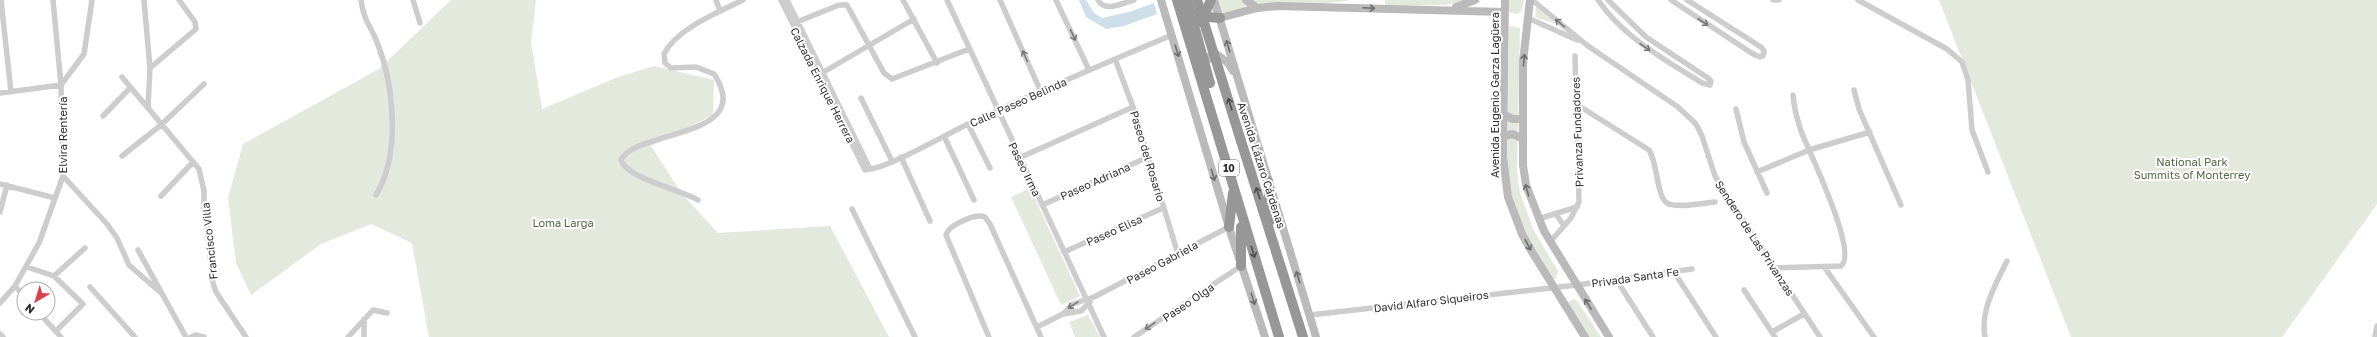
<svg xmlns="http://www.w3.org/2000/svg" width="2377" height="337" font-family="'Golos Text',sans-serif">
<style>
.green{fill:#e3e9dd}
.water{fill:#cedfea}
.lines{fill:none;stroke-linecap:round;stroke-linejoin:round}
.street{stroke:#cdcdcd;stroke-width:5.5}
.secondary{stroke:#bababa;stroke-width:8}
.highway{stroke:#979797;stroke-width:10}
.highway-bridge{stroke:#979797;stroke-width:10}
.oneway{stroke:#6e6e6e}
.oneway2{stroke:#777}
.oneway3{stroke:#4f4f4f}
.labels{text-anchor:middle;dominant-baseline:central;stroke-width:4;stroke-linejoin:round;paint-order:stroke}
.shield{fill:#fff;stroke:#6e6e6e;stroke-width:1}
.shield-label{font-size:10px;font-weight:bold;fill:#303030}
.street-label{font-size:11px;fill:#303030;stroke:#fff}
.park-label{font-size:11px;fill:#546941;stroke:#fff}
</style>
<rect width="100%" height="100%" fill="#fff"/>
<path class="green" d="M451,0H536L531,42L542,109L618,77L654,66L714,80L713,115L651,146L682,194L718,233L830,226L889,337H429L412,243L371,224L321,244L251,295L236,263L228,198L243,144L379,69Z
M1215,0H1352L1223,16Z
M1385,0H1470V1L1444,5L1389,6L1385,4Z
M1507,0H1524L1521,12L1517,14L1509,12Z
M1939,0H2377V204L2282,337H2071Z
M1536,7L1553,21V23L1535,17Z
M1509,26L1520,28L1517,170L1520,193L1533,229L1558,271L1556,279H1552L1524,233L1511,195L1507,171Z
M1030,188L1080,296L1061,305L1011,197Z
M1574,299L1577,301L1601,337H1589L1568,306V302Z
M1088,315L1100,337H1075L1069,322Z"/>
<path class="water" d="M1079,0H1086L1094,13L1102,18L1129,12L1154,3L1157,14L1124,26L1106,29L1086,17Z"/>
<g class="lines">
<path class="street" d="M1,0L11,92
M144,0L150,68L148,107
M361,0C364,22 370,24 377,42C394,85 401,154 376,195
M413,0L420,23
M716,0L720,11
M781,0L865,170C889,168 943,136 968,124C1035,93 1103,64 1172,35
M787,0L870,169
M903,0L937,63
M947,0L1104,337
M1000,0L1041,92
M1056,0L1089,70
M1098,0C1105,13 1122,3 1134,0
M1532,0L1588,46L1678,107L1696,124L1702,136L1715,176L1722,188L1820,337
M1598,0C1624,38 1664,59 1702,83L1710,85L1711,81L1708,78L1646,37L1608,0
M1671,0L1753,54L1760,57L1763,56L1764,51L1761,47L1687,0
M1773,0H1779
M1858,0L1947,49L1962,62L1968,80L1972,130L1988,172
M1528,18L1577,40
M797,22L839,5H847L884,73L892,79L969,49
M1115,59L1133,107L1178,254
M150,68L196,29L195,22L179,0
M822,73L914,19
M122,77L199,169L204,191V217L207,227L213,283L216,292L246,337
M1854,90L1859,109L1901,205
M0,93L61,85L84,54L92,0
M861,98L892,161
M1576,104L1649,150C1658,162 1656,200 1669,204C1681,208 1702,203 1715,202
M1736,109L1744,142L1767,193
M103,116L130,88
M968,124L990,168
M944,136L974,200
M122,156L161,125L204,84
M901,157L930,221
M1019,158L1133,107
M1757,172L1809,150L1870,132
M63,176L107,224L117,238L129,265L161,293
M0,184L55,198
M161,196L193,162
M698,200C681,190 626,178 621,160C636,129 757,139 714,74L696,67L671,68L665,63L664,54C676,29 719,12 743,0
M1042,205L1148,157
M852,209L915,337
M0,212L7,185
M1556,214L1564,226
M1538,219L1577,207
M1550,242L1571,218L1579,202L1575,56
M138,250L186,337
M1064,252L1163,208
M27,267L54,276L83,304L56,331
M1773,268L1841,266C1859,253 1809,152 1801,131C1797,119 1794,108 1793,95
M1825,268L1874,337
M1674,272L1716,337
M54,276L85,248
M1616,279L1653,337
M15,286L24,296
M90,287L135,337
M1744,290L1775,337
M0,303L15,286L39,243L63,176L61,85L53,0
M39,313L61,337
M1063,314L1073,304L1094,297L1229,227
M1310,315L1577,285L1692,269
M1037,327L1063,314L1081,311L1090,302
M1772,332L1804,314
M0,334L3,337
M191,337L196,335L204,337
M348,337L373,310L387,313
M364,337V319
M989,337L946,235C948,225 976,213 985,217L990,224L1041,337
M1134,337L1241,266
M1985,337C1980,310 1996,284 2007,261
M2375,337L2377,326"/>
<path class="secondary" d="M1161,0L1232,237L1265,337
M1214,0L1316,337
M1246,0L1257,8
M1505,0L1503,157L1508,197L1522,234L1532,252L1585,337
M1530,0L1523,62V165L1526,185L1544,231L1609,337
M1456,7L1475,0
M1220,18L1257,8L1278,6L1504,12
M1205,64L1209,57L1218,55L1228,63L1233,71
M1504,115L1513,119H1523
M1504,136L1513,134L1523,139"/>
<path class="highway" d="M1177,0L1279,337
M1187,0L1210,83
M1198,13L1209,17L1220,18
M1201,22L1211,0
M1241,141L1303,337
M1268,181L1271,220
M1229,227L1233,193
M1241,266V227"/>
<path class="highway-bridge" d="M1197,0L1241,141"/>
</g>
<defs><path id="oneway-shaft" d="M-6 0H5M1.5-3L5.5 0L1.5 3" fill="none" stroke-width="1.6" stroke-linecap="round" stroke-linejoin="round"/></defs>
<g class="oneway">
<use href="#oneway-shaft" transform="translate(1369 8) rotate(3)"/>
<use href="#oneway-shaft" transform="translate(1228 46) rotate(-107)"/>
<use href="#oneway-shaft" transform="translate(1177 51) rotate(73)"/>
<use href="#oneway-shaft" transform="translate(1524 60) rotate(-86)"/>
<use href="#oneway-shaft" transform="translate(1213 175) rotate(74)"/>
<use href="#oneway-shaft" transform="translate(1527 190) rotate(-106)"/>
<use href="#oneway-shaft" transform="translate(1528 245) rotate(62)"/>
<use href="#oneway-shaft" transform="translate(1298 277) rotate(-108)"/>
<use href="#oneway-shaft" transform="translate(1253 299) rotate(72)"/>
<use href="#oneway-shaft" transform="translate(1588 304) rotate(-122)"/>
</g>
<g class="oneway2">
<use href="#oneway-shaft" transform="translate(1703 22) rotate(33)"/>
<use href="#oneway-shaft" transform="translate(1560 23) rotate(-140)"/>
<use href="#oneway-shaft" transform="translate(1073 35) rotate(65)"/>
<use href="#oneway-shaft" transform="translate(1645 47) rotate(35)"/>
<use href="#oneway-shaft" transform="translate(1025 56) rotate(-114)"/>
<use href="#oneway-shaft" transform="translate(1073 305) rotate(148)"/>
<use href="#oneway-shaft" transform="translate(1150 326) rotate(146)"/>
</g>
<g class="oneway3">
<use href="#oneway-shaft" transform="translate(1230 104) rotate(-108)"/>
<use href="#oneway-shaft" transform="translate(1258 193) rotate(-108)"/>
<use href="#oneway-shaft" transform="translate(1253 252) rotate(73)"/>
</g>
<g class="labels">
<rect class="shield" x="1219" y="160" width="20" height="16" rx="3"/>
<g class="shield-label">
<text x="1229" y="168">10</text>
</g>
<g class="street-label">
<text transform="translate(823 85) rotate(63)">Calzada Enrique Herrera</text>
<text transform="translate(1494 95) rotate(-90)">Avenida Eugenio Garza Lagüera</text>
<text transform="translate(1018 102) rotate(-24)">Calle Paseo Belinda</text>
<text transform="translate(1577 132) rotate(-92)">Privanza Fundadores</text>
<text transform="translate(62 135) rotate(-90)">Elvira Rentería</text>
<text transform="translate(1148 156) rotate(73)">Paseo del Rosario</text>
<text transform="translate(1262 165) rotate(72)">Avenida Lázaro Cárdenas</text>
<text transform="translate(1025 169) rotate(64)">Paseo Irma</text>
<text transform="translate(1095 181) rotate(-24)">Paseo Adriana</text>
<text transform="translate(1114 230) rotate(-24)">Paseo Elisa</text>
<text transform="translate(1755 238) rotate(57)">Sendero de Las Privanzas</text>
<text transform="translate(209 241) rotate(-96)">Francisco Villa</text>
<text transform="translate(1162 262) rotate(-28)">Paseo Gabriela</text>
<text transform="translate(1635 277) rotate(-8)">Privada Santa Fe</text>
<text transform="translate(1431 301) rotate(-7)">David Alfaro Siqueiros</text>
<text transform="translate(1188 302) rotate(-34)">Paseo Olga</text>
</g>
<g class="park-label">
<text x="2192" y="161">National Park<tspan x="2192" dy="13">Summits of Monterrey</tspan></text>
<text x="563" y="222">Loma Larga</text>
</g>
</g>
<g transform="translate(36 301) rotate(218)"><circle r="19" fill="#ffffff" stroke="#acacac"/>
<path d="M0-3L7 15L0 10L-7 15Z" fill="#d9414d"/>
<text y="-6" font-size="11" font-weight="bold" text-anchor="middle" fill="#303030">N</text>
</g>
</svg>
